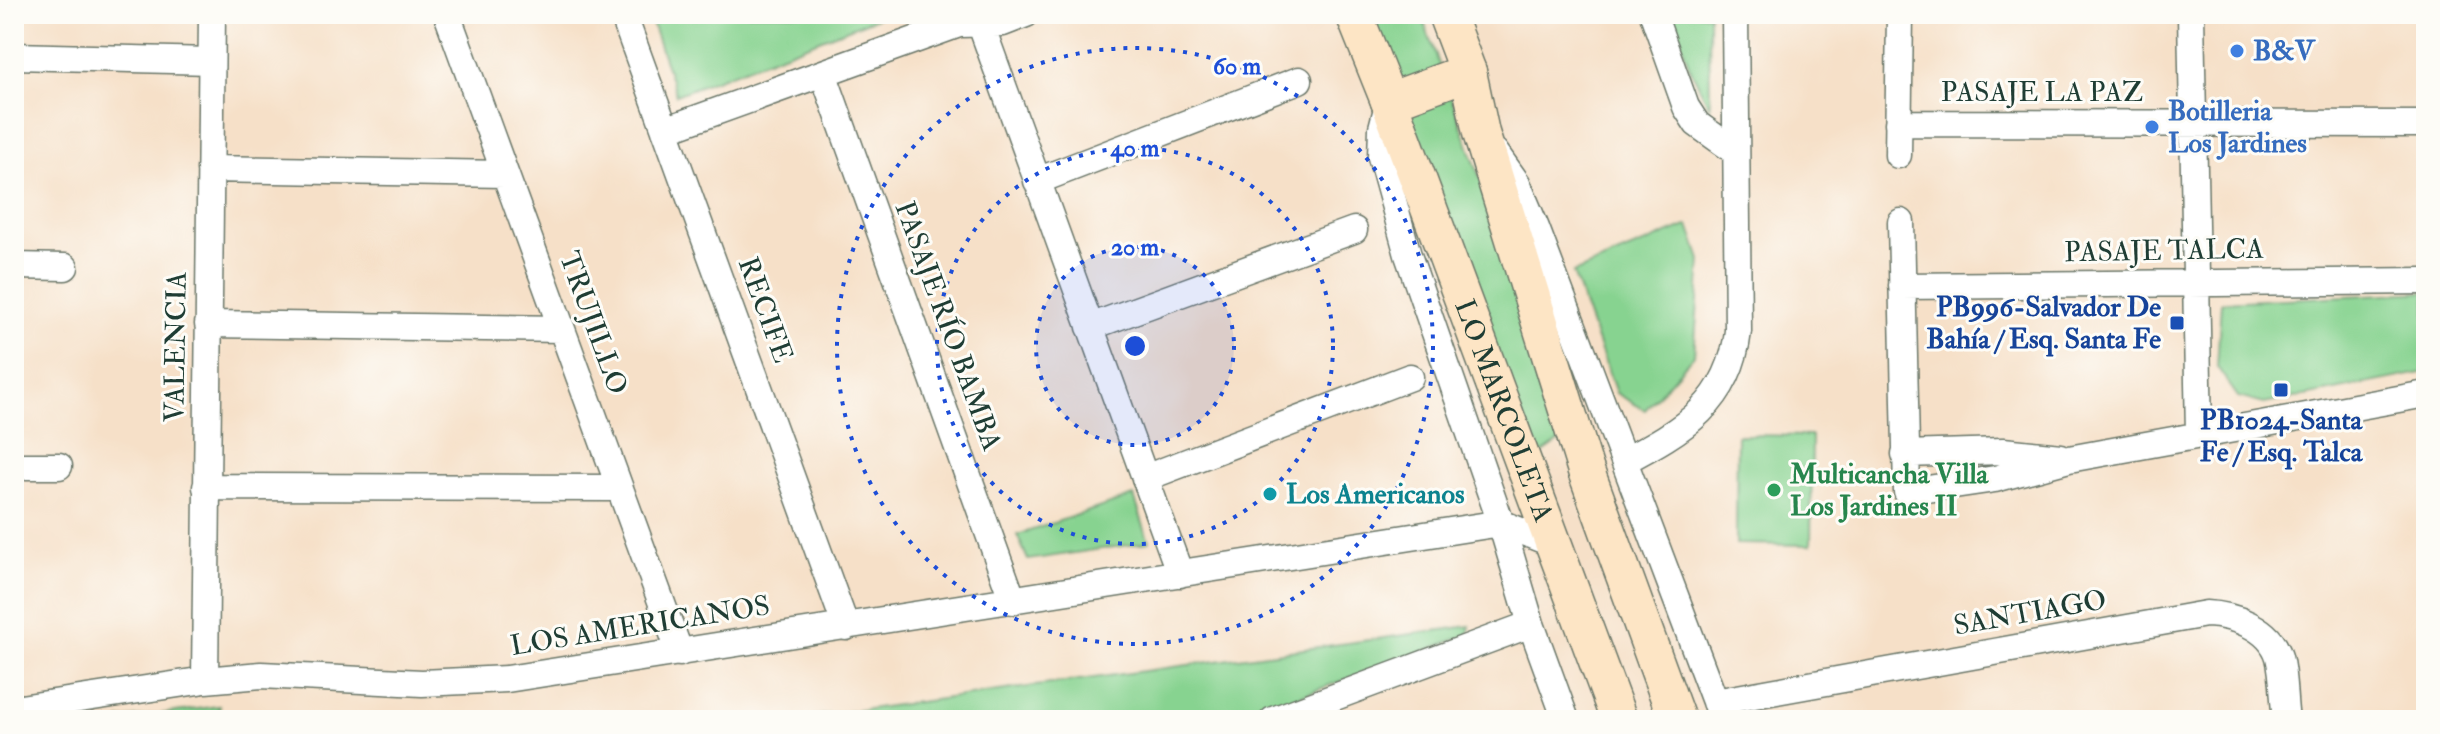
<svg xmlns="http://www.w3.org/2000/svg" width="2440" height="734" font-family="'IM FELL Double Pica',serif">
<style>
.green{fill:#87d390;stroke:#538862;stroke-width:2}
.lines{fill:none;stroke-linecap:round;stroke-linejoin:round}
.street-casing{stroke:#6a7668;stroke-width:29}
.secondary-casing{stroke:#6a7668;stroke-width:39}
.street{stroke:#fff;stroke-width:26}
.secondary{stroke:#fde5c5;stroke-width:36}
.ring{fill:none;stroke:#1d4ed8;stroke-width:4;stroke-dasharray:4 8}
.shop-dot{fill:#3f7fe0;stroke:#fdfcf7;stroke-width:3}
.transit-dot{fill:#1a4fb4;stroke:#fdfcf7;stroke-width:3}
.leisure-dot{fill:#2e9e5b;stroke:#fdfcf7;stroke-width:3}
.culture-dot{fill:#0f9aa8;stroke:#fdfcf7;stroke-width:3}
.labels{text-anchor:middle;dominant-baseline:central;stroke-width:6;stroke-linejoin:round;paint-order:stroke}
.shop-label{font-size:28px;font-weight:bold;fill:#366cbe;stroke:#fdfcf7;text-anchor:start}
.street-label{font-size:28px;fill:#1f3d34;stroke:#fdfcf7}
.transit-label{font-size:28px;font-weight:bold;fill:#164399;stroke:#fdfcf7;text-anchor:end}
.leisure-label{font-size:28px;font-weight:bold;fill:#27864d;stroke:#fdfcf7;text-anchor:start}
.culture-label{font-size:28px;font-weight:bold;fill:#0d838f;stroke:#fdfcf7;text-anchor:start}
.centre{fill:#1d4ed8;stroke:#fdfcf7;stroke-width:4}
.ring-label{font-size:24px;text-anchor:middle;font-weight:bold;fill:#1d4ed8;stroke:#fdfcf7;stroke-width:6;stroke-linejoin:round;paint-order:stroke}
</style>
<rect width="100%" height="100%" fill="#fdfcf7"/>
<filter id="ink" filterUnits="userSpaceOnUse"><feTurbulence type="fractalNoise" baseFrequency=".0125" numOctaves="2"/><feDisplacementMap in="SourceGraphic" scale="16" xChannelSelector="R" yChannelSelector="G"/><feConvolveMatrix kernelMatrix="1 2 1 2 8 2 1 2 1" color-interpolation-filters="sRGB"/></filter>
<filter id="wash" filterUnits="userSpaceOnUse"><feTurbulence type="fractalNoise" baseFrequency=".006" numOctaves="4" result="noise"/><feDisplacementMap in="SourceGraphic" scale="32" xChannelSelector="R" yChannelSelector="G"/><feGaussianBlur stdDeviation="1.8" result="paint"/><feColorMatrix in="noise" values="0 0 0 0 0 0 0 0 0 0 0 0 0 0 0 0 0 1.4 0 .05"/><feComposite in="paint" operator="in"/></filter>
<g filter="url(#wash)">
<rect width="100%" height="100%" fill="#f6e0c8"/>
<path class="green" d="M649,14H887L676,95Z
M1367,14H1421L1572,433L1533,460Z
M1672,14H1709L1710,108L1689,66Z
M1689,225L1701,260L1694,355L1645,410L1616,393L1573,273Z
M2426,292V372L2264,404L2238,397L2217,367L2221,302Z
M1737,435L1812,436L1811,545L1736,544Z
M1134,496L1149,542L1028,560L1017,535Z
M1470,626L1468,635L1234,720H789Z
M219,706L221,720H119Z"/>
</g>
<g filter="url(#ink)">
<g class="lines">
<g class="street-casing">
<path id="street" d="M447,14L680,653
M623,14L846,627
M977,14L1180,574
M1653,14L1686,107L1697,124L1736,152
M2191,14L2199,434
M14,56L211,61
M823,73L1013,601
M1389,101L1382,128L1381,157L1408,255L1501,523L1531,624L1566,720
M1898,123L2426,124
M665,130L959,24L1003,23L1026,14
M1495,152L1517,183L1536,228L1722,720
M1898,155L1900,14
M210,169L504,174
M1037,181L1299,80
M1901,222L1907,492L1995,479L2069,459L2426,394
M14,266L65,267
M1902,286L2426,281
M208,324L561,329
M1090,327L1354,230
M1905,454L2003,451L2061,457
M1624,461C1683,430 1730,403 1738,331L1735,14
M14,466H59
M1145,478L1410,377
M206,487L619,488
M205,680L212,14
M1715,702L2206,614C2233,615 2270,627 2279,657C2284,676 2283,700 2286,720
M14,709L205,680L261,675L422,683L507,679L1501,523L1553,544
M1273,720L1531,624"/>
</g>
<g class="secondary-casing">
<g id="secondary">
<path id="s1" d="M1354,14L1389,101L1619,720"/>
<path d="M1446,14L1468,72L1481,133L1586,471L1677,720"/>
<path d="M1389,101L1468,72"/>
</g>
</g>
<use href="#street" class="street"/>
<use href="#secondary" class="secondary"/>
</g>
</g>
<circle cx="1135" cy="346" r="99" fill="#1d4ed8" fill-opacity=".12"/>
<g class="ring">
<circle cx="1135" cy="346" r="99"/>
<circle cx="1135" cy="346" r="198"/>
<circle cx="1135" cy="346" r="298"/>
</g>
<g class="shop-dot">
<circle cx="2237" cy="51" r="8"/>
<circle cx="2152" cy="127" r="8"/>
</g>
<g class="transit-dot">
<rect x="2169" y="315" width="16" height="16" rx="4"/>
<rect x="2273" y="382" width="16" height="16" rx="4"/>
</g>
<circle class="leisure-dot" cx="1774" cy="490" r="8"/>
<circle class="culture-dot" cx="1270" cy="494" r="8"/>
<g class="labels">
<g class="shop-label">
<text x="2253" y="51">B&amp;V</text>
<text x="2168" y="111">Botilleria<tspan x="2168" dy="32">Los Jardines</tspan></text>
</g>
<g class="street-label">
<text x="2042" y="92">PASAJE LA PAZ</text>
<text transform="translate(2164 251) rotate(-1)">PASAJE TALCA</text>
<text transform="translate(765 310) rotate(70)">RECIFE</text>
<text transform="translate(593 323) rotate(70)">TRUJILLO</text>
<text transform="translate(948 326) rotate(70)">PASAJE RÍO BAMBA</text>
<text transform="translate(176 347) rotate(-89)">VALENCIA</text>
<text stroke="none"><textPath href="#s1" startOffset="424">LO MARCOLETA</textPath></text>
<text transform="translate(2030 613) rotate(-10)">SANTIAGO</text>
<text transform="translate(640 626) rotate(-9)">LOS AMERICANOS</text>
</g>
<g class="transit-label">
<text x="2161" y="307">PB996-Salvador De<tspan x="2161" dy="32">Bahía / Esq. Santa Fe</tspan></text>
<text x="2281" y="420" text-anchor="middle">PB1024-Santa<tspan x="2281" dy="32">Fe / Esq. Talca</tspan></text>
</g>
<g class="leisure-label">
<text x="1790" y="474">Multicancha Villa<tspan x="1790" dy="32">Los Jardines II</tspan></text>
</g>
<g class="culture-label">
<text x="1286" y="494">Los Americanos</text>
</g>
</g>
<circle cx="1135" cy="346" r="12" class="centre"/>
<g class="ring-label">
<text x="1237" y="74">60 m</text>
<text x="1135" y="156">40 m</text>
<text x="1135" y="255">20 m</text>
</g>
<rect width="2440" height="734" fill="none" stroke="#fdfcf7" stroke-width="48"/>
</svg>
